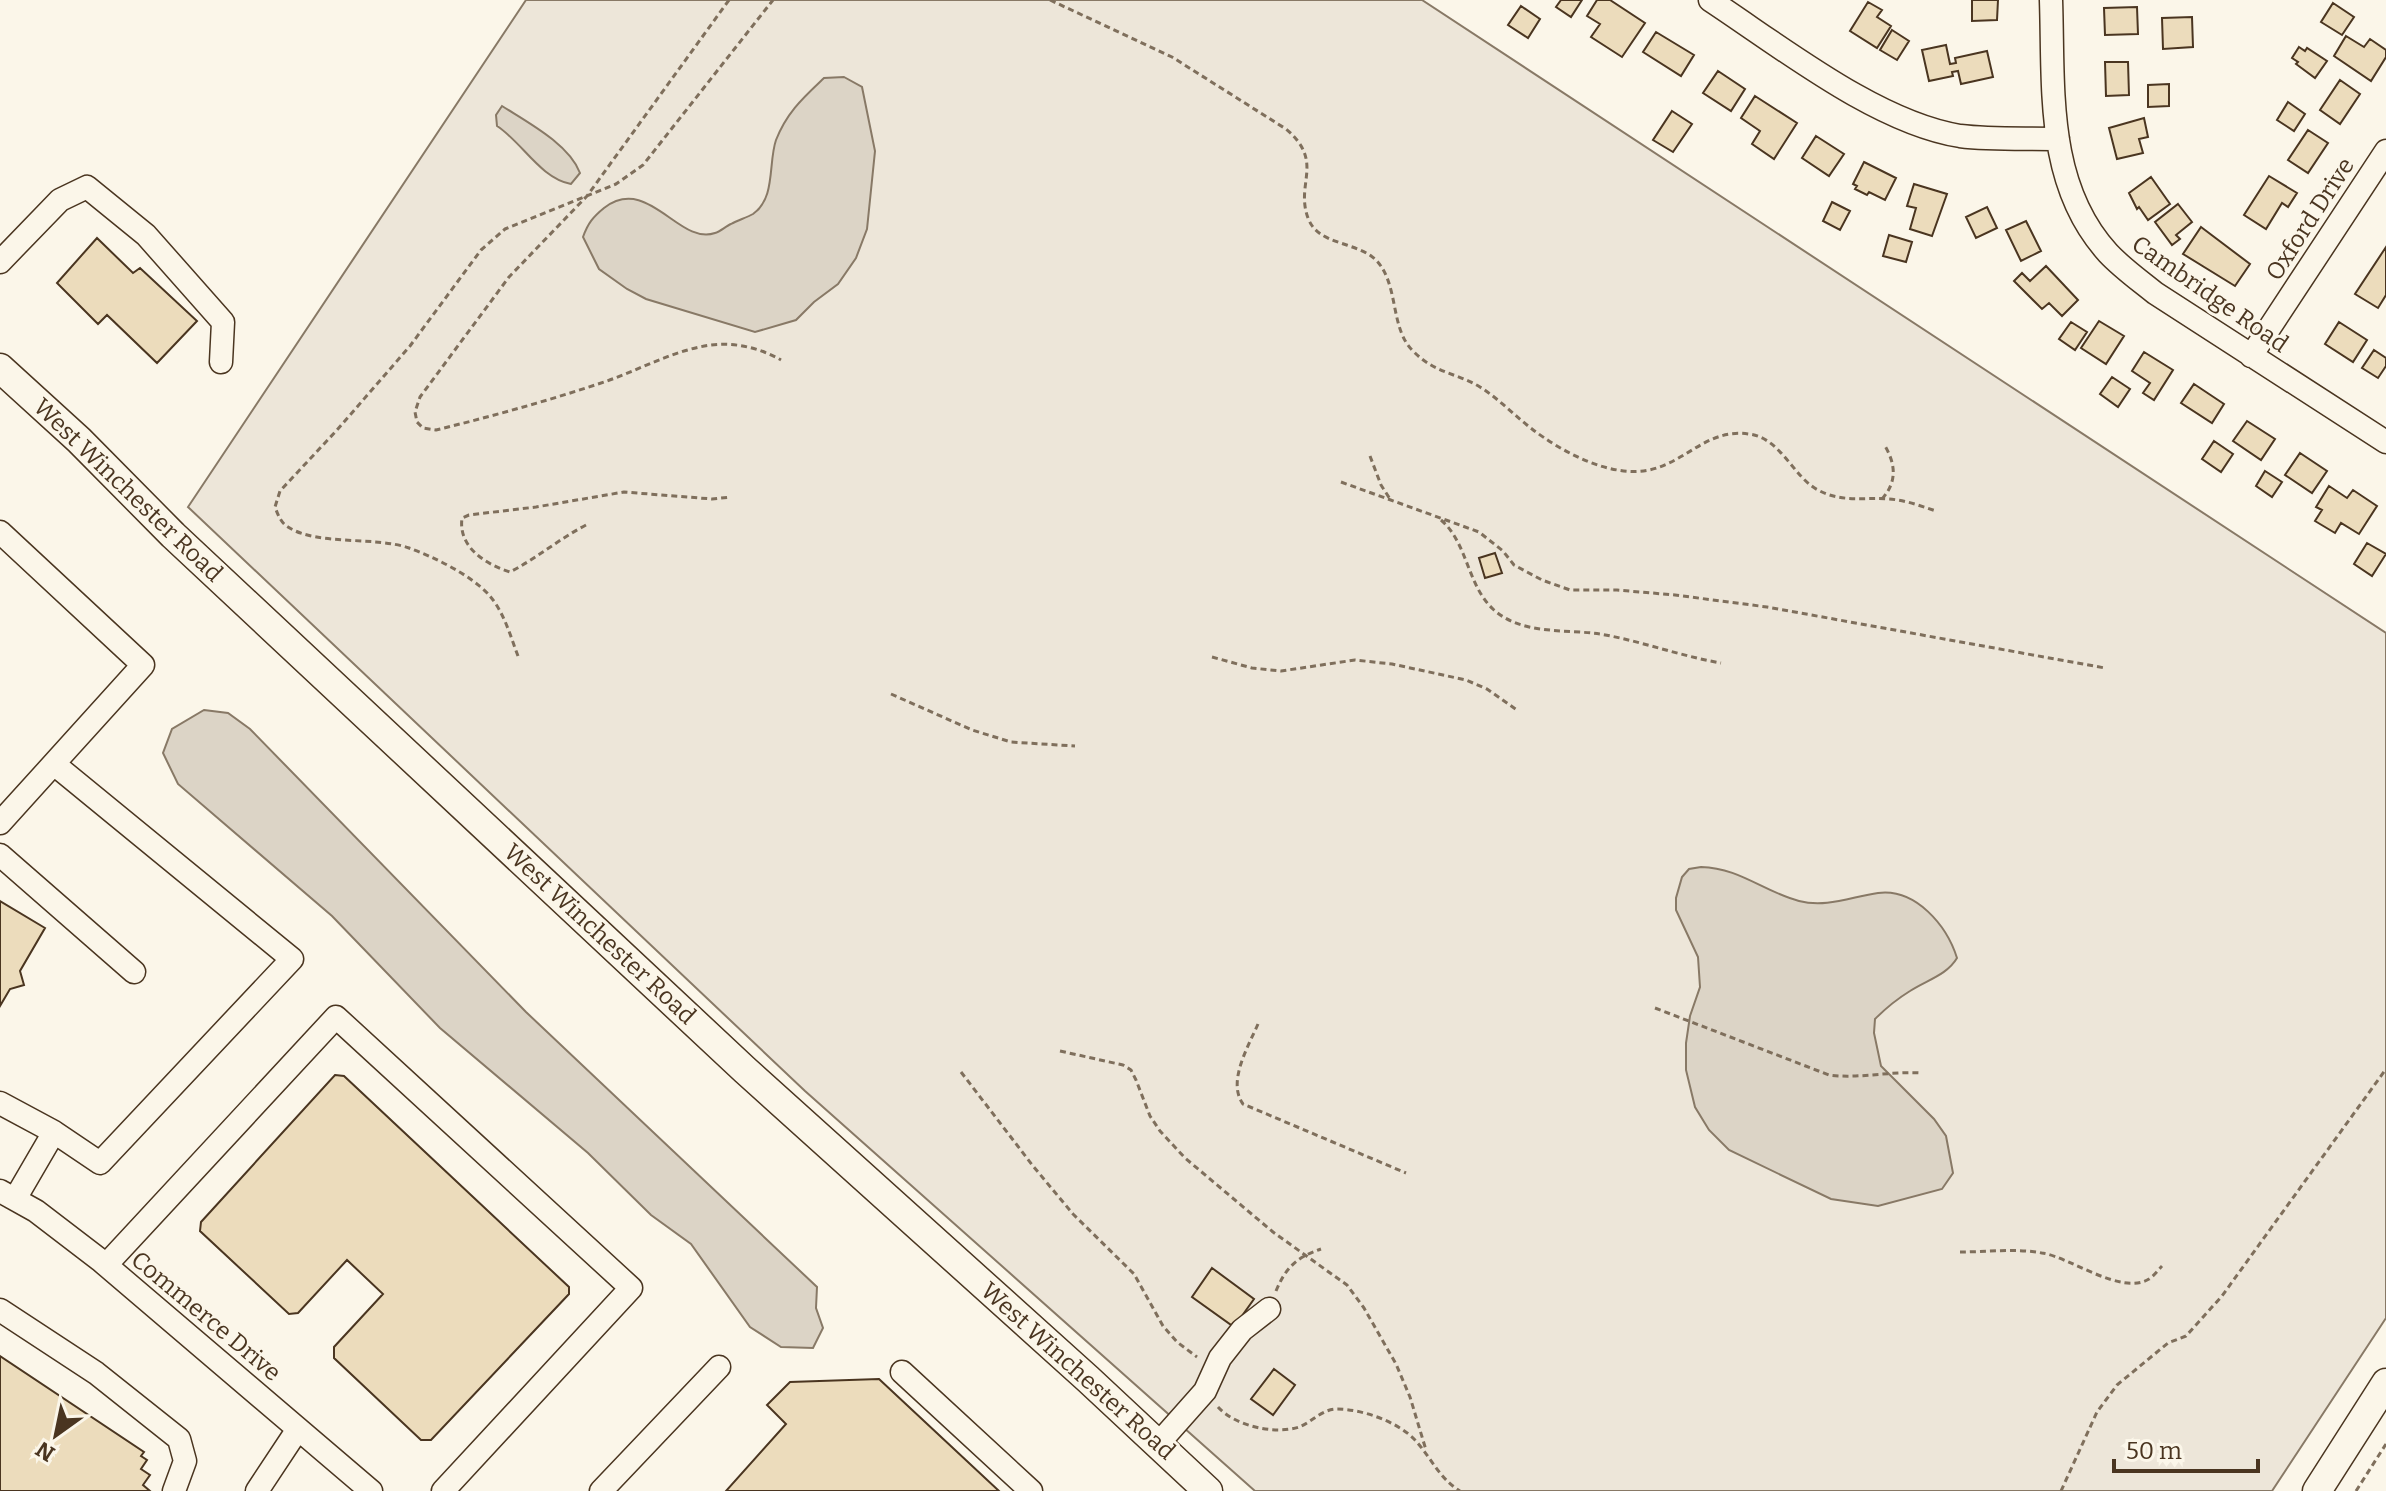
<svg xmlns="http://www.w3.org/2000/svg" width="2386" height="1491" font-family="Bitter,serif">
<style>
.green{fill:#ede6d9;stroke:#887966;stroke-width:2}
.water{fill:#dcd4c6;stroke:#887966;stroke-width:2}
.building{fill:#ecdcbc;stroke:#4a3520;stroke-width:2}
.lines{fill:none;stroke-linecap:round;stroke-linejoin:round}
.minor-casing{stroke:#4a3520;stroke-width:25}
.major-casing{stroke:#4a3520;stroke-width:31}
.path{stroke:#7f6f5c;stroke-width:3;stroke-dasharray:6 4;stroke-linecap:butt}
.minor{stroke:#fbf6e9;stroke-width:22}
.major{stroke:#fbf6e9;stroke-width:28}
.labels{text-anchor:middle;dominant-baseline:central;stroke-width:6;stroke-linejoin:round;paint-order:stroke}
.street-label{font-size:24px;fill:#4a3520;stroke:#fbf6e9}
</style>
<rect width="100%" height="100%" fill="#fbf6e9"/>
<path class="green" d="M526,0H1422L2386,633V1318L2272,1491H1255L805,1091L188,507Z"/>
<path class="water" d="M844,77L862,87L875,151L867,229L856,258L838,284L814,302L796,320L755,332L646,299L627,289L599,269L583,237C588,223 593,217 604,208C648,174 679,246 715,233C720,232 726,226 731,224C738,220 746,218 753,214C776,198 768,163 776,140C787,112 803,98 824,78Z
M502,106C527,122 569,144 580,173L571,184C540,178 522,142 497,126L496,115Z
M204,710L228,713L250,729L526,1012L817,1287L816,1308L823,1328L813,1348L781,1347L750,1327L691,1244L651,1215L588,1153L440,1028L332,916L178,784L163,753L172,729Z
M1701,867C1740,868 1762,891 1799,901C1826,908 1851,897 1878,893C1916,888 1947,926 1957,958C1947,975 1927,980 1910,991C1897,999 1886,1008 1875,1019L1874,1033L1881,1066L1934,1119L1946,1136L1953,1173L1942,1189L1878,1206L1831,1199L1729,1150L1709,1130L1695,1107L1686,1070V1043L1690,1016L1700,987L1698,957L1676,910V898L1682,877L1689,869Z"/>
<path class="building" d="M1561,0H1582L1571,17L1556,7Z
M1597,0H1610L1645,23L1622,57L1591,37L1600,24L1587,16Z
M1972,0H1998L1997,20L1972,21Z
M1868,2L1882,10L1877,17L1891,26L1877,48L1850,31Z
M2333,3L2354,17L2342,35L2321,22Z
M1521,6L1540,19L1528,38L1508,25Z
M2137,7L2138,34L2105,35L2104,8Z
M2192,17L2193,47L2163,49L2162,18Z
M1892,30L1909,41L1897,60L1880,50Z
M1656,32L1694,55L1681,76L1643,52Z
M2346,36L2364,47L2370,39L2386,50V57L2371,81L2334,56Z
M1946,45L1950,64L1956,63L1955,58L1987,51L1993,77L1961,84L1958,71L1952,72L1953,76L1929,81L1922,50Z
M2299,47L2305,51L2307,48L2327,61L2315,78L2296,64L2298,62L2292,58Z
M2105,62H2128L2129,95L2106,96Z
M1718,71L1745,89L1731,111L1703,93Z
M2340,80L2360,94L2340,124L2320,110Z
M2169,84V106L2148,107V85Z
M1755,96L1797,123L1774,159L1752,144L1760,131L1741,118Z
M2288,102L2305,114L2294,131L2277,120Z
M1672,111L1692,124L1673,152L1653,140Z
M2144,118L2148,137L2139,139L2143,153L2117,159L2109,128Z
M2308,130L2328,143L2308,173L2288,160Z
M1816,136L1844,154L1829,176L1802,158Z
M1864,162L1896,178L1885,200L1869,192L1867,195L1855,189L1857,186L1853,184Z
M2269,176L2297,193L2288,207L2282,203L2266,229L2244,215Z
M2151,177L2170,204L2148,220L2139,207L2137,209L2129,193Z
M1914,184L1947,194L1932,236L1910,229L1916,208L1907,206Z
M1832,202L1850,211L1840,230L1823,221Z
M2178,204L2192,222L2176,235L2180,239L2172,245L2155,222Z
M1987,207L1997,228L1976,238L1966,217Z
M2026,221L2041,251L2021,261L2006,230Z
M2201,227L2250,264L2235,286L2183,254Z
M1889,235L1912,242L1906,262L1883,256Z
M97,238L133,273L140,268L197,321L157,363L107,315L98,324L57,283Z
M2386,247V295L2378,308L2355,294Z
M2046,266L2078,300L2062,316L2049,303L2042,309L2014,281L2022,273L2030,281Z
M2099,321L2124,336L2106,364L2081,348Z
M2071,322L2087,332L2075,350L2059,339Z
M2339,322L2367,340L2353,362L2325,344Z
M2374,350L2386,358V366L2378,378L2362,368Z
M2144,352L2173,370L2154,400L2143,393L2150,383L2132,371Z
M2112,377L2130,389L2118,407L2100,394Z
M2194,384L2224,404L2212,423L2181,403Z
M2247,421L2275,439L2261,460L2233,441Z
M2214,441L2233,454L2221,472L2202,459Z
M2300,453L2327,471L2312,493L2285,475Z
M2265,471L2282,482L2272,497L2256,486Z
M2329,486L2347,498L2353,490L2377,506L2359,534L2341,523L2335,533L2315,521L2322,510L2316,507Z
M2367,543L2386,554L2372,576L2354,564Z
M1495,553L1502,573L1485,578L1479,558Z
M0,901L45,928L20,971L24,985L10,989L0,1006Z
M335,1075L344,1076L569,1287V1294L431,1440H421L334,1358V1347L383,1294L347,1260L298,1313L289,1314L200,1231L201,1222Z
M1212,1268L1254,1299L1234,1327L1192,1297Z
M0,1356L144,1452L141,1456L147,1460L141,1469L150,1475L143,1485L150,1491H0Z
M1274,1369L1295,1385L1273,1415L1251,1399Z
M879,1379L999,1491H726L786,1424L767,1405L790,1382Z"/>
<g class="lines">
<g class="minor-casing">
<path id="minor" d="M1710,0C1780,46 1877,123 1960,136C1992,140 2026,138 2058,139
M2051,0C2054,87 2045,184 2108,253C2122,268 2139,280 2155,293L2386,442
M0,262L60,200L87,187L146,235L223,322L221,362
M2251,356L2386,151
M0,532L143,665L0,823
M0,855L134,972
M0,1103L54,1132L15,1199
M54,1132L100,1163L292,959L54,764
M0,1191L36,1211L100,1260L371,1491
M106,1265L336,1017L631,1288L443,1491
M0,1310L96,1373L179,1439L185,1461L174,1491
M902,1372L1031,1491
M1158,1444L1205,1391L1220,1358L1242,1330L1269,1309
M257,1491L298,1429
M601,1491L719,1367"/>
</g>
<g class="major-casing">
<path id="major" d="M0,368L79,440L173,535L745,1070L1088,1379L1208,1491
M2317,1491L2386,1383"/>
</g>
<path class="path" d="M729,0L587,196L509,277L420,397L415,412L417,422L423,428L436,430C493,416 551,400 607,381C641,369 674,350 711,345C735,342 760,348 781,360
M1050,0L1172,57L1286,129C1325,162 1295,183 1308,218C1318,246 1358,241 1377,261C1399,286 1390,327 1412,350C1435,374 1455,372 1480,387C1499,399 1515,416 1532,429C1562,452 1610,478 1649,470C1687,462 1707,428 1749,434C1781,438 1793,477 1818,490C1842,503 1864,497 1889,499C1905,500 1921,506 1936,511
M1370,456L1381,485L1390,499
M1341,482L1479,532L1503,551L1514,565L1542,580L1570,590H1617L1675,595L1767,607L2105,668
M1882,499C1897,482 1896,465 1885,446
M1441,520C1468,543 1467,586 1494,610C1522,635 1565,629 1600,634C1641,641 1680,656 1721,663
M586,525C559,539 537,558 510,572C485,564 458,547 462,518L469,515L536,507L624,492L712,499L731,497
M518,656C510,635 504,612 489,595C471,575 434,557 409,548C375,536 317,546 288,527C281,523 278,515 275,507L280,491L337,430L410,346L481,250L505,229L616,184L643,165L773,0
M1212,657L1252,668L1281,671L1355,660L1392,664L1466,680L1487,689L1517,710
M891,694L972,730L1011,742L1075,746
M1655,1008L1829,1075C1859,1079 1890,1071 1921,1073
M1258,1024C1248,1047 1227,1082 1243,1104L1406,1173
M1060,1051L1123,1065L1131,1070L1136,1080L1150,1116L1160,1131L1185,1158L1273,1232L1347,1285L1364,1308L1396,1364L1410,1397L1426,1450
M961,1072L1033,1166L1073,1214L1134,1274L1163,1326L1177,1342L1197,1357
M1960,1252C1986,1252 2016,1248 2042,1253C2070,1257 2121,1296 2149,1279C2154,1276 2158,1270 2162,1266
M1276,1291C1286,1267 1297,1257 1321,1249
M1218,1407C1235,1426 1275,1435 1299,1427C1312,1422 1322,1409 1337,1409C1362,1409 1399,1422 1416,1441C1431,1458 1440,1479 1460,1491
M2061,1491L2097,1412L2117,1385L2168,1343L2186,1336L2222,1296L2386,1069
M2356,1491L2386,1444"/>
<use href="#minor" class="minor"/>
<use href="#major" class="major"/>
</g>
<g class="labels">
<g class="street-label">
<text transform="translate(2310 219) rotate(-57)">Oxford Drive</text>
<text transform="translate(2210 294) rotate(35)">Cambridge Road</text>
<text transform="translate(128 490) rotate(44)">West Winchester Road</text>
<text transform="translate(600 934) rotate(43)">West Winchester Road</text>
<text transform="translate(206 1316) rotate(40)">Commerce Drive</text>
<text transform="translate(1078 1371) rotate(42)">West Winchester Road</text>
</g>
</g>
<g transform="translate(56 1435) rotate(213)" stroke="#fbf6e9" stroke-width="6" paint-order="stroke">
<path d="M0-6L14 30L0 20L-14 30Z" fill="#4a3520"/>
<text y="-12" font-size="22" font-weight="bold" text-anchor="middle" fill="#4a3520">N</text>
</g>
<path d="M2114 1459v12h144v-12" fill="none" stroke="#4a3520" stroke-width="4"/>
<text x="2126" y="1459" font-size="24" fill="#4a3520" stroke="#fbf6e9" stroke-width="6" paint-order="stroke">50 m</text>
</svg>
